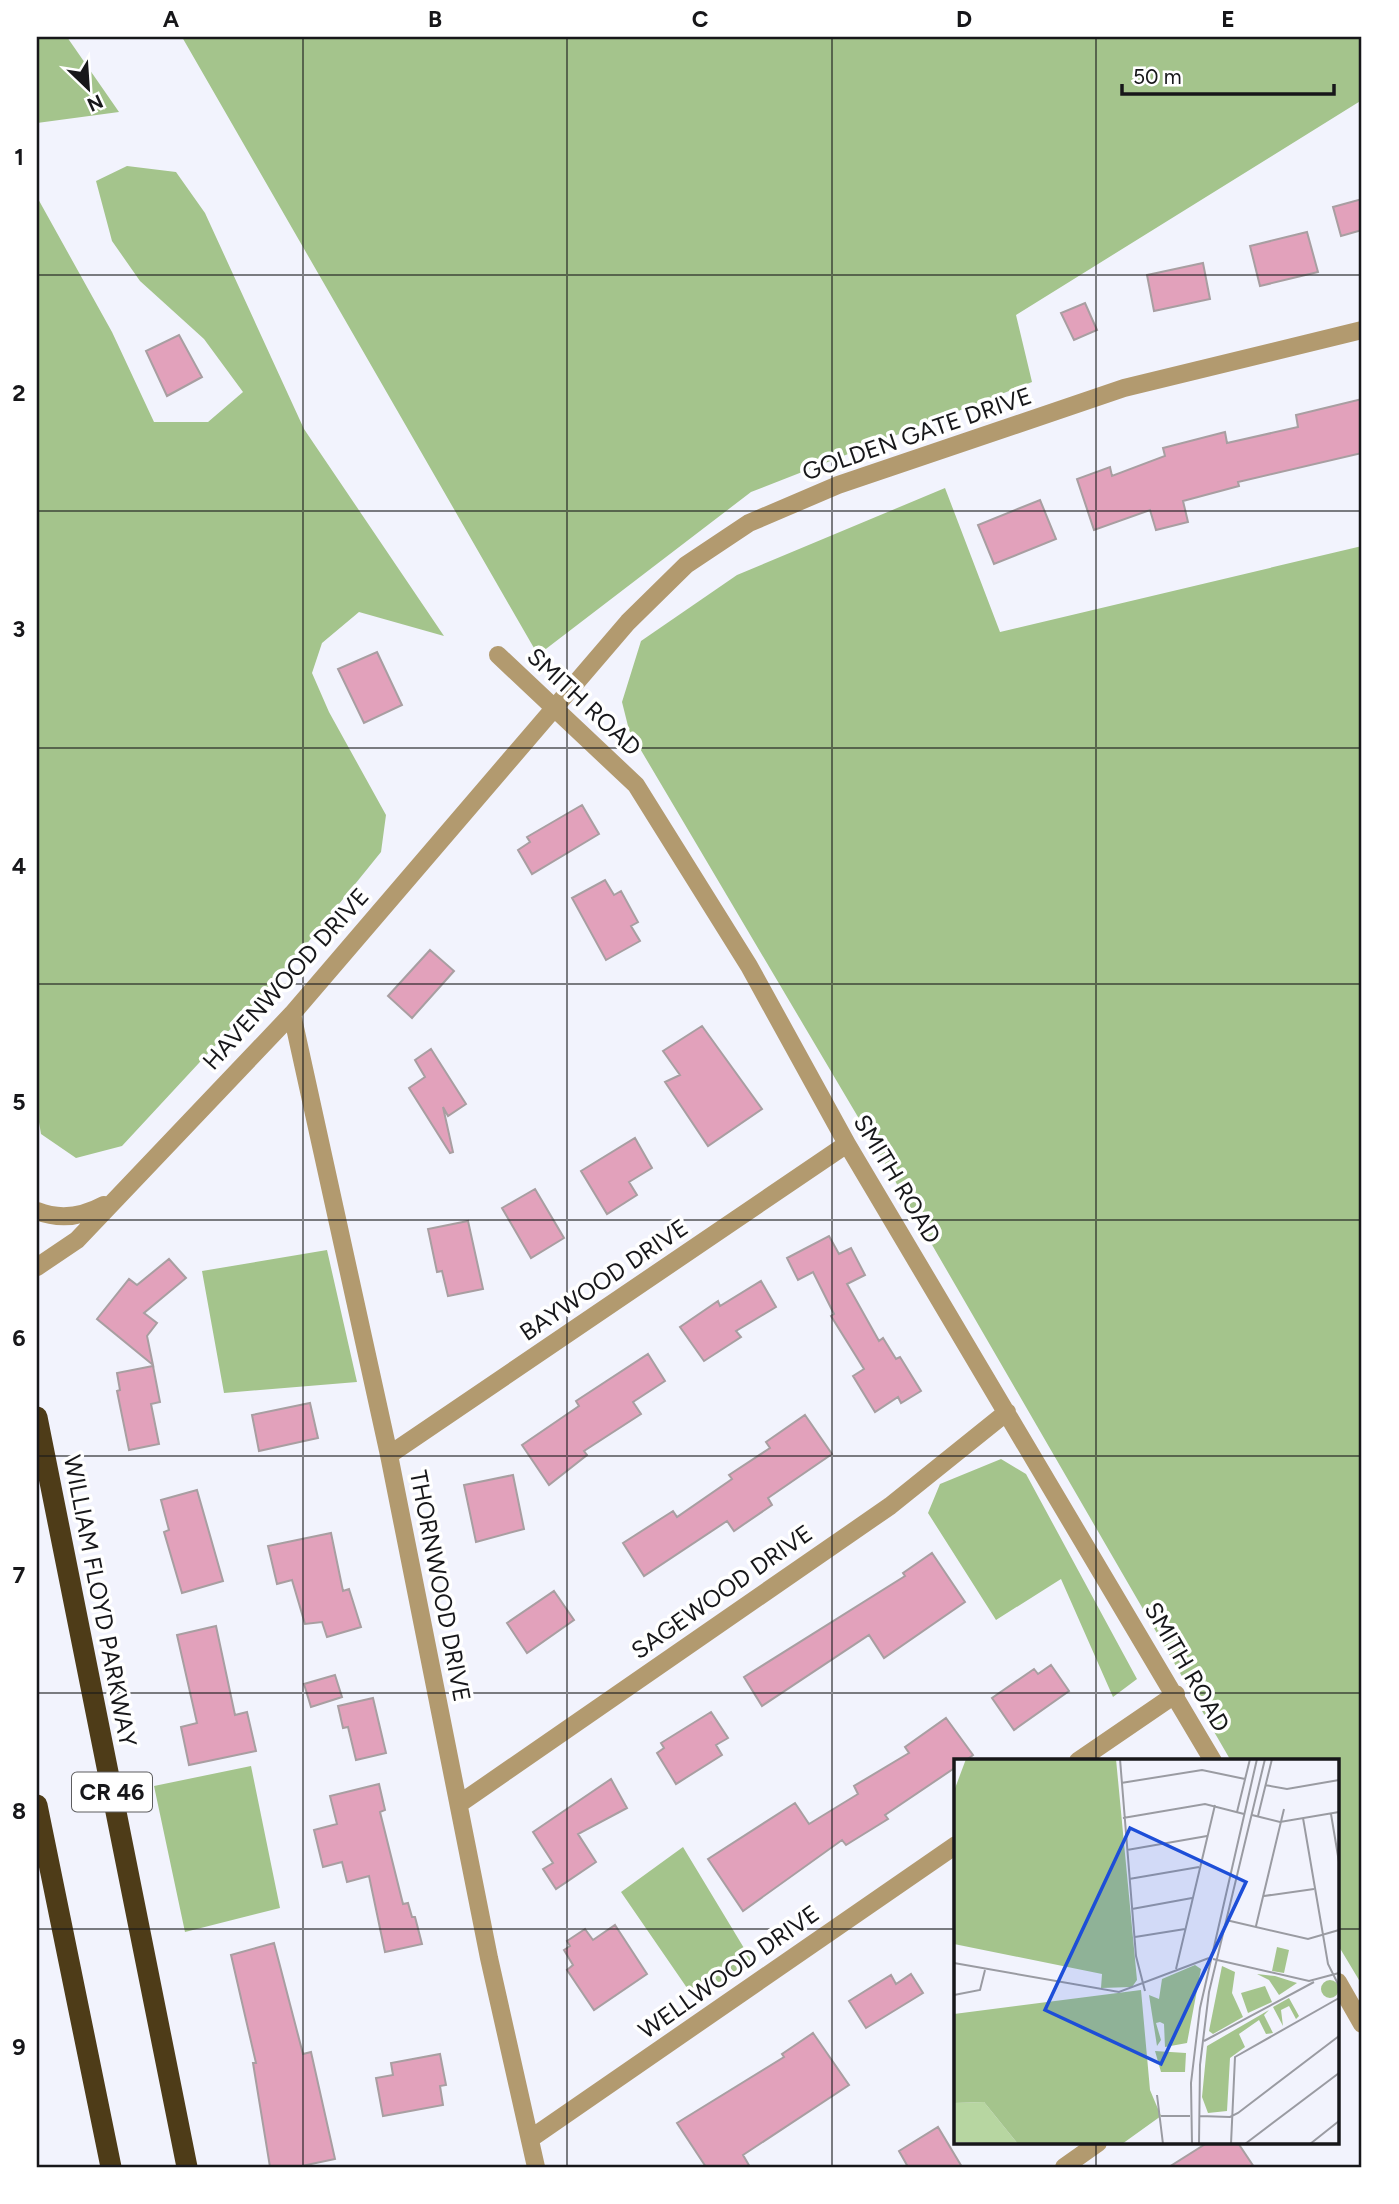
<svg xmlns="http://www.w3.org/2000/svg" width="1399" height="2204" font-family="Figtree,sans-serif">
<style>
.forest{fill:#a4c48c}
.building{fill:#e2a1bb;stroke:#a89ea1;stroke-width:2}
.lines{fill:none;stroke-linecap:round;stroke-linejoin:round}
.minor{stroke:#b29a6f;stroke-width:18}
.highway{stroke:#4e3c18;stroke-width:21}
.grid{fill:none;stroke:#17171a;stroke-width:2;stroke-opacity:0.55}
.labels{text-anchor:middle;stroke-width:7;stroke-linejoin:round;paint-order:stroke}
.shield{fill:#fff;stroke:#5d5d5f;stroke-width:2}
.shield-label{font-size:23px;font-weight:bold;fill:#17171a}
.street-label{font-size:24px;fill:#17171a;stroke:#fff}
.inset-road{fill:none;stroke:#9a9ba2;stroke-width:2}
.view{fill:#1d4ed8;fill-opacity:0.15;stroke:#1d4ed8;stroke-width:3.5}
.inset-edge{fill:none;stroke:#17171a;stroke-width:3.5}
.neatline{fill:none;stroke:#17171a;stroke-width:2.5}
.grid-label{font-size:23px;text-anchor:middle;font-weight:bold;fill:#17171a}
</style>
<rect width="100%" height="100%" fill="#f2f3fd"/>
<!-- forest -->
<path class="forest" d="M 37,37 L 67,37 L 119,112 L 37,123 Z
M 182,37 L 1362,37 L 1362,100 L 1016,315 L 1032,382 L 751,492 L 538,655 Z
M 127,166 L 176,172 L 205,213 L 304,429 L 444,636 L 359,612 L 322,643 L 312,673 L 329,712 L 386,815 L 381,852 L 288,967 L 122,1146 L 76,1158 L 41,1134 L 37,1110 L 37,197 L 112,332 L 154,422 L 208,422 L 243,392 L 204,339 L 140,281 L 112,241 L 96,181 Z
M 945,488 L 1000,632 L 1362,546 L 1362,1985 L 1338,1945 L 1338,1761 L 1231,1761 L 858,1117 L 629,730 L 622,702 L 641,641 L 737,575 Z
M 327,1250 L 357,1382 L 224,1393 L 202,1271 Z
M 1001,1459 L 1026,1474 L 1137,1679 L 1113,1697 L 1061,1579 L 996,1620 L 928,1513 L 940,1484 Z
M 251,1766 L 280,1908 L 185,1932 L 154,1786 Z
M 683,1847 L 753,1963 L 696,2001 L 621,1892 Z"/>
<!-- building -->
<path class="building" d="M 1362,199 L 1362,230 L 1341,236 L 1333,207 Z
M 1307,232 L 1318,272 L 1260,286 L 1250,246 Z
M 1203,263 L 1210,299 L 1154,311 L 1147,275 Z
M 1085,303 L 1097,330 L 1074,340 L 1061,313 Z
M 179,335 L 202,377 L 167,396 L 146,351 Z
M 1362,399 L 1362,453 L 1238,482 L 1239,486 L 1183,501 L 1188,522 L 1156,530 L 1150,510 L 1094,530 L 1077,479 L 1110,467 L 1112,476 L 1165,456 L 1163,448 L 1225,432 L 1227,443 L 1298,427 L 1296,415 Z
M 1040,500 L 1056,539 L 994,564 L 978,525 Z
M 377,652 L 402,705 L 364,723 L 338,669 Z
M 582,805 L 599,834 L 532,874 L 518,850 L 530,842 L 527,837 Z
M 605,880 L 614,895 L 621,891 L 638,922 L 631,926 L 640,941 L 606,960 L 572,898 Z
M 430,950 L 454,971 L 412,1018 L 388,996 Z
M 702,1026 L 762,1109 L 708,1146 L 665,1082 L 680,1075 L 663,1051 Z
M 431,1049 L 466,1104 L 448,1116 L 443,1107 L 453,1152 L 450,1153 L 409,1088 L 425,1077 L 415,1060 Z
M 635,1138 L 652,1168 L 629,1182 L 637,1195 L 607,1214 L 581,1171 Z
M 535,1189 L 564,1238 L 531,1258 L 502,1208 Z
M 468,1221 L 483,1289 L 448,1296 L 442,1271 L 437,1272 L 428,1229 Z
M 829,1236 L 839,1254 L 851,1248 L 865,1275 L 847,1284 L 879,1341 L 883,1338 L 896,1359 L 900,1357 L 921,1391 L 901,1403 L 898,1397 L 875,1412 L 853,1376 L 864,1369 L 831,1316 L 834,1314 L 813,1272 L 798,1280 L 787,1258 Z
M 169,1259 L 186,1278 L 144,1313 L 157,1323 L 147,1336 L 153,1365 L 97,1319 L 129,1279 L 137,1285 Z
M 761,1281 L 776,1307 L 736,1331 L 741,1337 L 704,1361 L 680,1327 L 718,1301 L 720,1306 Z
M 648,1354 L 665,1381 L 633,1402 L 641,1414 L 584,1451 L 587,1455 L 549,1485 L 522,1445 L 579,1406 L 576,1401 Z
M 153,1366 L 160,1402 L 151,1404 L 159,1444 L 129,1450 L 117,1391 L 120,1390 L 117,1373 Z
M 310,1403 L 318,1438 L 259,1451 L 252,1415 Z
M 805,1415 L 832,1454 L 768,1498 L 772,1505 L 734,1531 L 727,1521 L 644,1576 L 623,1543 L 673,1511 L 677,1517 L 732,1479 L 729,1475 L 770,1448 L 766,1442 Z
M 513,1475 L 524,1529 L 476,1542 L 464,1485 Z
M 197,1490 L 223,1581 L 182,1593 L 164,1532 L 169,1530 L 161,1500 Z
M 331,1533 L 343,1591 L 349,1589 L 361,1627 L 327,1637 L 322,1622 L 305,1624 L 292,1580 L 277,1584 L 268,1546 Z
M 932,1553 L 965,1602 L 884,1658 L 869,1635 L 762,1706 L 744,1677 L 905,1576 L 903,1573 Z
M 554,1591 L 574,1620 L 527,1653 L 507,1623 Z
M 216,1626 L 235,1715 L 247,1712 L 256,1751 L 189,1765 L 181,1727 L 197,1723 L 177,1635 Z
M 1051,1665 L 1069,1691 L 1014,1730 L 992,1698 L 1034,1669 L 1038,1674 Z
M 335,1675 L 342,1697 L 311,1707 L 304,1684 Z
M 373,1698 L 386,1753 L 356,1760 L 348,1727 L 343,1728 L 338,1706 Z
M 711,1712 L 728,1738 L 716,1745 L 722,1755 L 676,1784 L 657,1753 L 664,1748 L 661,1743 Z
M 946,1718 L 973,1755 L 965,1761 L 956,1761 L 956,1767 L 885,1815 L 888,1819 L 846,1845 L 842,1840 L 743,1911 L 708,1859 L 795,1803 L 809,1824 L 858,1794 L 854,1786 L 909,1753 L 905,1747 Z
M 611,1779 L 627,1808 L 578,1834 L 596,1862 L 556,1889 L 543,1869 L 553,1863 L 533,1832 Z
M 379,1784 L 385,1810 L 380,1812 L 403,1904 L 408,1903 L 412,1917 L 415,1917 L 422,1944 L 385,1952 L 369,1876 L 347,1882 L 342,1862 L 323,1867 L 314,1830 L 337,1824 L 330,1796 Z
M 615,1925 L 647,1974 L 594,2010 L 567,1970 L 573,1965 L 564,1950 L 570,1946 L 567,1941 L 585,1929 L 593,1940 Z
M 274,1943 L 303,2054 L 311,2052 L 335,2159 L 297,2167 L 270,2167 L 253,2063 L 256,2063 L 231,1955 Z
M 911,1974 L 923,1993 L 866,2028 L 849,2001 L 891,1975 L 896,1984 Z
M 813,2033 L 849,2085 L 743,2155 L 750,2167 L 706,2167 L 677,2123 L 784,2057 L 782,2054 Z
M 440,2054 L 446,2085 L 440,2086 L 443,2105 L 383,2116 L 376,2078 L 393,2075 L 391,2063 Z
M 938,2127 L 962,2167 L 908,2167 L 899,2151 Z
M 1207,2143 L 1238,2143 L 1254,2167 L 1169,2167 Z"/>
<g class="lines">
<!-- minor -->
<path class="minor" d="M 498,655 L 636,785 L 749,966 L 847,1144 L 1213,1761
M 292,1014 L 389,1455 L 489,1958 L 536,2167
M 37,1211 C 60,1220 82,1217 104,1205
M 37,1267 L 77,1240 L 292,1014 L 628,622 L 686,565 L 749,523 L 838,485 L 1124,388 L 1362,330
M 389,1455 L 847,1144
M 1078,1761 L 1176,1694
M 459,1804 L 890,1506 L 1007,1412
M 1338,1982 L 1362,2024
M 530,2139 L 956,1845
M 1064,2167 L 1098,2143"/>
<!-- highway -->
<path class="highway" d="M 37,1417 L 187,2167
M 37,1805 L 111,2167"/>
</g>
<!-- grid -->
<path class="grid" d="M 303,37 L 303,2167M 567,37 L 567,2167M 832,37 L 832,2167M 1096,37 L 1096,1761M 37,275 L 1362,275M 37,511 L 1362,511M 37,748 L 1362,748M 37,984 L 1362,984M 37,1220 L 1362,1220M 37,1456 L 1362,1456M 37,1693 L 1362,1693M 37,1929 L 956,1929M 1338,1929 L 1362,1929M 1096,2143 L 1096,2167"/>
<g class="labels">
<!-- shield labels -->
<rect class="shield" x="72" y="1772.5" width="80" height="39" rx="5"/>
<g class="shield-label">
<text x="112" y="1800">CR 46</text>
</g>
<!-- street labels -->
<g class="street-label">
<text transform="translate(917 434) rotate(-19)" y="8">GOLDEN GATE DRIVE</text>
<text transform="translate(584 702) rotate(43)" y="8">SMITH ROAD</text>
<text transform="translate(286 979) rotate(-48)" y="8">HAVENWOOD DRIVE</text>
<text transform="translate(897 1179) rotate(59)" y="8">SMITH ROAD</text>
<text transform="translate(604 1280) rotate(-34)" y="8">BAYWOOD DRIVE</text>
<text transform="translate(440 1586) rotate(79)" y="8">THORNWOOD DRIVE</text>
<text transform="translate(722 1592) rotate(-35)" y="8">SAGEWOOD DRIVE</text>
<text transform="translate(100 1601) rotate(79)" y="8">WILLIAM FLOYD PARKWAY</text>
<text transform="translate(1187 1667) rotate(60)" y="8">SMITH ROAD</text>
<text transform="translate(729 1972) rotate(-35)" y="8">WELLWOOD DRIVE</text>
</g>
</g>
<!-- overview -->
<g transform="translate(954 1759)">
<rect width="385" height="385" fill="#f2f3fd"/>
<path d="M 30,343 L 64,385 L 0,383 L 0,344 Z" fill="#b7d6a1"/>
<path d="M 12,0 L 162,0 L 183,221 L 178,228 L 147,229 L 148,215 L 0,185 L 0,32 ZM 323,188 L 335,191 L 330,214 L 318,212 ZM 241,206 L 247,210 L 233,284 L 211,288 L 210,265 L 206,263 L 202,264 L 207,281 L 203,287 L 195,236 L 205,240 L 208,220 ZM 268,207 L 281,213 L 278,234 L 289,258 L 259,275 L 255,272 ZM 303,215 L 321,217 L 343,224 L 325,236 L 315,221 ZM367 230a9 9 0 1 1 18 0a9 9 0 1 1-18 0ZM 311,227 L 318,243 L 294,254 L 287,234 ZM 187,231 L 196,331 L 207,357 L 168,385 L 64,385 L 30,343 L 0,344 L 0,255 ZM 335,239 L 345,257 L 342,260 L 335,247 L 327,251 L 329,267 L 319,248 ZM 315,251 L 310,256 L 319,274 L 312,275 L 305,261 L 285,275 L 291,288 L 276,299 L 273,352 L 254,354 L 248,338 L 253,287 ZM 201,292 L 232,294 L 231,313 L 207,313 Z" fill="#a4c48c"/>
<path class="inset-road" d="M 166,0 L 182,197 L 191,232M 167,24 L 248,11 L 291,20M 311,26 L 333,30 L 385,21M 283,53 L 296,0M 377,55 L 385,103M 298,56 L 326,63 L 385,53M 304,57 L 318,0M 169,59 L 251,45 L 290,55M 349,59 L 374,205 L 385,227M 173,91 L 253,77M 175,120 L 245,108M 310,137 L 360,130M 178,150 L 238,139M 272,161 L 354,180 L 385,171M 302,167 L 330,50M 181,178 L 231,170M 259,200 L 355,222 L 385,214M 0,204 L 165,233 L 255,199M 222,210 L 261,46M 0,236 L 26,231 L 31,211M 250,282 L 360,223M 203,336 L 209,385M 207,357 L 236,357M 246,357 L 276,358 L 284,354 L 385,277M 238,385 L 237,324 L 246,249 L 303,0M 245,385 L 246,306 L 255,233 L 311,0M 277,385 L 281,298 L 385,239M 291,385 L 385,314M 356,385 L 385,362"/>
<path class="view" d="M 176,69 L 292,123 L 207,305 L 91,251 Z"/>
<rect width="385" height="385" class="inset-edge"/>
</g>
<!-- border -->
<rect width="1399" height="2204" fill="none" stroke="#ffffff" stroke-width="77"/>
<!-- north arrow -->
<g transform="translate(88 88) rotate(155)" stroke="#ffffff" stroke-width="5" paint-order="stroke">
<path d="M0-5L12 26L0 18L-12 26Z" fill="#17171a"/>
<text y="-10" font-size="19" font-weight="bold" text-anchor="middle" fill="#17171a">N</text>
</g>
<!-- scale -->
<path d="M1122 84v10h212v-10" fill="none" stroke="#17171a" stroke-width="3.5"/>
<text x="1133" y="84" font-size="21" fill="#17171a" stroke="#ffffff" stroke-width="5" paint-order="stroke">50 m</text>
<rect x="38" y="38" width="1322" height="2128" class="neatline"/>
<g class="grid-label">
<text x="171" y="27">A</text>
<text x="435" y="27">B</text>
<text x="700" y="27">C</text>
<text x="964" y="27">D</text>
<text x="1228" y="27">E</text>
<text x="19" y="165">1</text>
<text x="19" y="401">2</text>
<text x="19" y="637">3</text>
<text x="19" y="874">4</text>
<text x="19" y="1110">5</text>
<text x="19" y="1346">6</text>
<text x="19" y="1583">7</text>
<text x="19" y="1819">8</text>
<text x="19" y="2055">9</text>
</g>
</svg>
